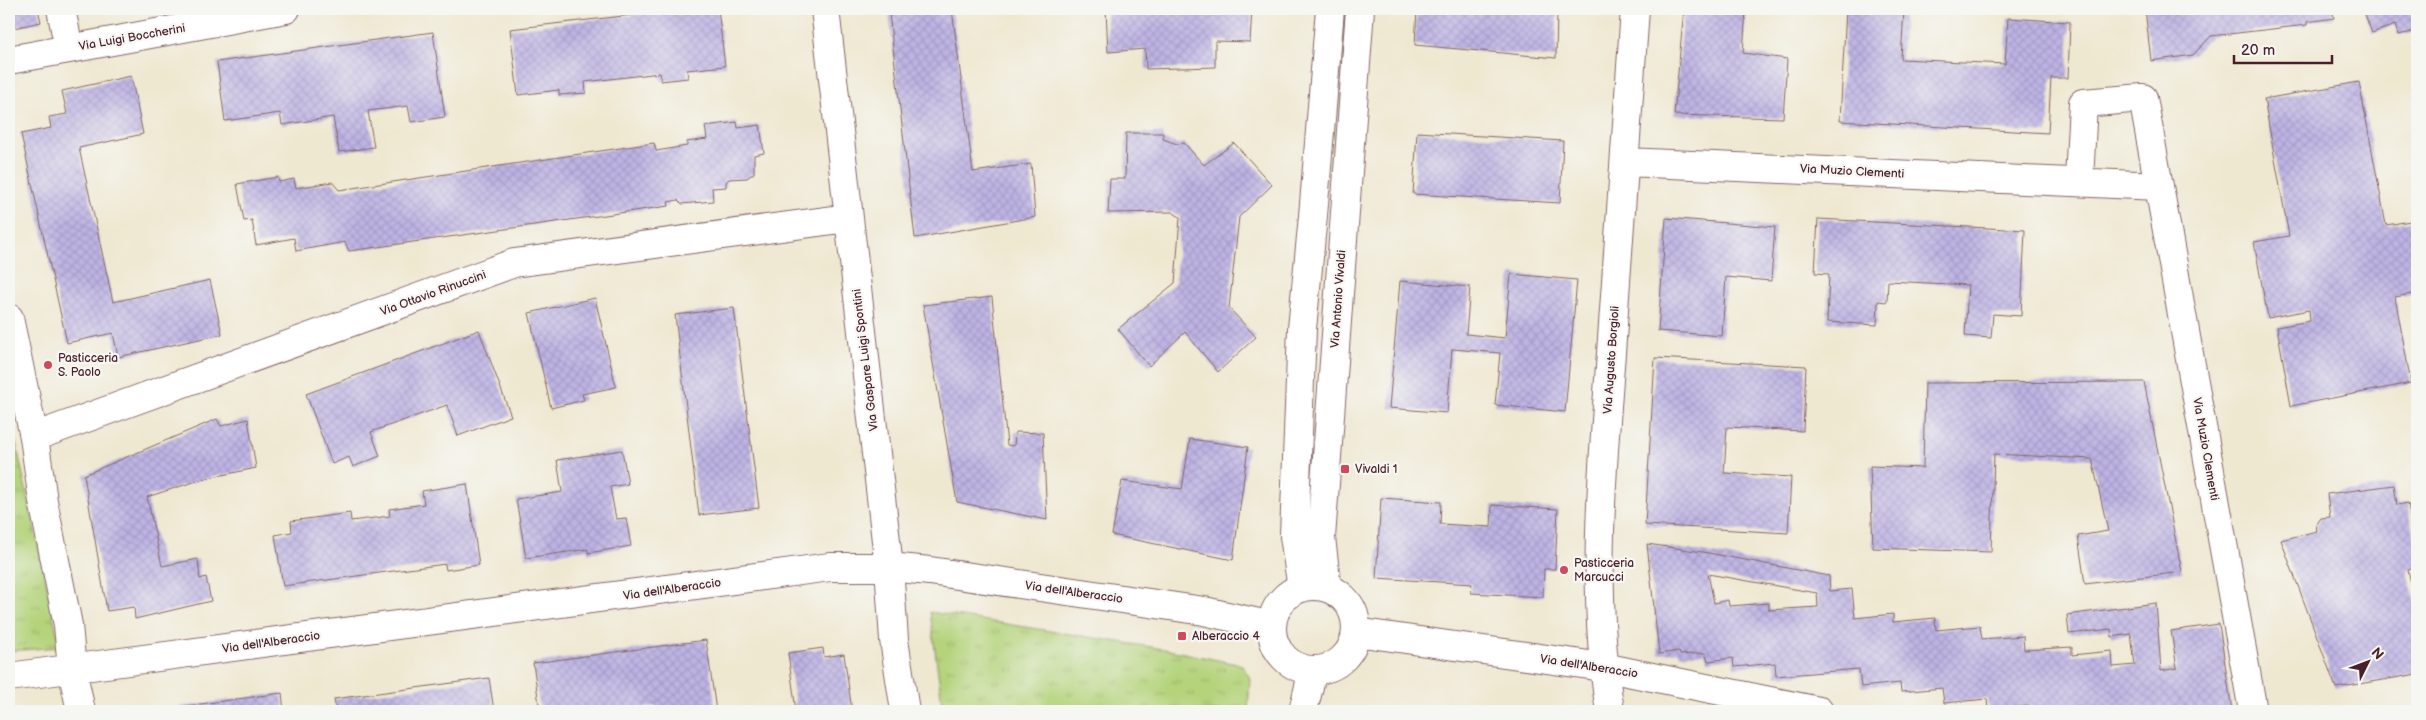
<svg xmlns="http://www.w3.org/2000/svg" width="2426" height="720" font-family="'Balsamiq Sans',sans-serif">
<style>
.grass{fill:url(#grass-tufts);stroke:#7f7952}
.building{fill:url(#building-cross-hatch);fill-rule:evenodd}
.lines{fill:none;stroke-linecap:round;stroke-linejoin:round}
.minor-casing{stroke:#846565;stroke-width:30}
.minor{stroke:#fff;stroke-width:28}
.poi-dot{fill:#d1495b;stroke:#f6f6f2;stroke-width:2}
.labels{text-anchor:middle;stroke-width:4.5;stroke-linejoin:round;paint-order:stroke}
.street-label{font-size:12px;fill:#4a1f2b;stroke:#f6f6f2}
.poi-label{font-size:12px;fill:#4a1f2b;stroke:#f6f6f2;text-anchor:start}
</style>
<defs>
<pattern id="grass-tufts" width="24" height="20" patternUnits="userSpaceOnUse" patternTransform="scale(1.25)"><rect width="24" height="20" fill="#b4d37a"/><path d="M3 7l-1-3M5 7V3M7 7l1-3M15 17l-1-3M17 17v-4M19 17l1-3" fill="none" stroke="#9cb56a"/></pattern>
<pattern id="building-cross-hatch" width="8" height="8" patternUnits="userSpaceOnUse" patternTransform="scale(1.25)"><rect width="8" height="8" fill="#bdb4e4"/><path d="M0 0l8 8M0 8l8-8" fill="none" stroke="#a49ac4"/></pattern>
</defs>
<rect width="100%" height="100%" fill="#f6f6f2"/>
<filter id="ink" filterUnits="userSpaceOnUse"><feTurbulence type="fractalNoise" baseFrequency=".02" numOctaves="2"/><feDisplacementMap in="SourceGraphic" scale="10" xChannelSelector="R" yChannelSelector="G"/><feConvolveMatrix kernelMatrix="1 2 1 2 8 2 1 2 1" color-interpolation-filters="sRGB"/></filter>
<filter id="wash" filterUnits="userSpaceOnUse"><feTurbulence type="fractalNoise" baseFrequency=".0096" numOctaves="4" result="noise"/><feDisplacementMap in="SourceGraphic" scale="20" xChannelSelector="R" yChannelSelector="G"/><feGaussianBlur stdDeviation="1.12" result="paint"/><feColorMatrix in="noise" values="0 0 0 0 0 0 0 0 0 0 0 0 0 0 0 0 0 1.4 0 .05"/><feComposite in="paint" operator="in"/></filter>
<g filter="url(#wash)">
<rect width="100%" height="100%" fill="#efe8d1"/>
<!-- grass -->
<path class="grass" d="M 16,443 L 60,647 L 9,651 L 9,445 Z
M 930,612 L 1164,649 L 1242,665 L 1250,678 L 1248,711 L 943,711 Z"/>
<g id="blocks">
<!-- building -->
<path class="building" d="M 9,9 L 38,9 L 41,22 L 9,29 Z
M 684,9 L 718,9 L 725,66 L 687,70 L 688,78 L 661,81 L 660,73 L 585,82 L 586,93 L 559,95 L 559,90 L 518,95 L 510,29 Z
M 935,9 L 952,9 L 973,172 L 1031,164 L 1035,217 L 915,238 L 889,13 Z
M 1106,9 L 1252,9 L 1250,42 L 1215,41 L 1215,67 L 1146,69 L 1145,49 L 1108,52 Z
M 1417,9 L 1557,9 L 1556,58 L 1415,45 Z
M 1684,9 L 1746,10 L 1743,53 L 1787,59 L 1783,118 L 1674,115 Z
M 1846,9 L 1904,9 L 1901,59 L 2005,64 L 2008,18 L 2070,22 L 2068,78 L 2051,78 L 2048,133 L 1840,121 Z
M 2145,9 L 2332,9 L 2334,18 L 2307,22 L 2307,25 L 2211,36 L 2193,55 L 2151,61 Z
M 2363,9 L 2417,9 L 2417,31 L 2398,35 L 2395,25 L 2372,33 Z
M 433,32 L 445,117 L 411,122 L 408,106 L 368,111 L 374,147 L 339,152 L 333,117 L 282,125 L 280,113 L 225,121 L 217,62 Z
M 131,76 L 143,134 L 79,148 L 113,302 L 210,280 L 222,334 L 118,357 L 113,333 L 67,343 L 21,134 L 51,128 L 49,117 L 67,114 L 62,91 Z
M 2359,82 L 2386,225 L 2417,220 L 2417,293 L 2395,297 L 2411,383 L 2291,406 L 2277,327 L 2310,321 L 2309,310 L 2268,318 L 2254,242 L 2289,236 L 2264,99 Z
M 737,122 L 738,128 L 760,125 L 764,153 L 754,155 L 754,173 L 747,178 L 729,179 L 726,182 L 726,187 L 712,188 L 713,201 L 682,204 L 678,200 L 668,202 L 669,206 L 349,251 L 345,242 L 296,251 L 294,238 L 256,245 L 252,220 L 244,221 L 237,184 L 278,177 L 279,182 L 294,179 L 296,188 L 332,182 L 339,190 L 654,143 L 656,151 L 687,146 L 687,142 L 707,139 L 705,126 Z
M 1417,132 L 1563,141 L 1560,203 L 1413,194 Z
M 1126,133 L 1163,133 L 1163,139 L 1177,144 L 1184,143 L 1204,165 L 1234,143 L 1272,185 L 1239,217 L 1229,308 L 1256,337 L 1218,372 L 1185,332 L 1149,366 L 1118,329 L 1175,283 L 1180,217 L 1172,212 L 1108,213 L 1110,179 L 1125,179 Z
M 1666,218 L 1775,227 L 1771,281 L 1726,277 L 1722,336 L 1658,331 Z
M 1818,219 L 2025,230 L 2021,316 L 1993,314 L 1991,338 L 1965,336 L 1968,285 L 1888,281 L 1887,302 L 1878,301 L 1877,325 L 1827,322 L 1829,274 L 1815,273 Z
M 1511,274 L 1577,280 L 1565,412 L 1495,405 L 1500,353 L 1452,349 L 1447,413 L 1389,408 L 1400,281 L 1470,287 L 1466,334 L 1505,338 Z
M 992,297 L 1007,445 L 1014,446 L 1015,432 L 1043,433 L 1047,520 L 957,502 L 923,305 Z
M 595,298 L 616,387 L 582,394 L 584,400 L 551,408 L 529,313 Z
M 734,308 L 759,508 L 699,515 L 675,315 Z
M 479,330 L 511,416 L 458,436 L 447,405 L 371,432 L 380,456 L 353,467 L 349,457 L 332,464 L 306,394 Z
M 1655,358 L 1806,366 L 1803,431 L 1727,427 L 1724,473 L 1791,477 L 1788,533 L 1645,525 Z
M 2144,382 L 2182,572 L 2085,584 L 2078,536 L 2108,531 L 2092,459 L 1994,454 L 1991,552 L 1873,548 L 1870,466 L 1923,468 L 1925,383 Z
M 217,419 L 221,426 L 248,419 L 256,468 L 203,479 L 147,497 L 162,566 L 198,559 L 200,579 L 206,577 L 211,601 L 135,619 L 134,607 L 107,611 L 84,475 Z
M 1190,439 L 1248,447 L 1233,560 L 1112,535 L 1122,481 L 1182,489 Z
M 622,450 L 628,484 L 610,487 L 616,519 L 626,518 L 631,546 L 588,553 L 588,549 L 526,558 L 516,499 L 562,492 L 557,460 Z
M 467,484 L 479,565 L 446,570 L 445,564 L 283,586 L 275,535 L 292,532 L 291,521 L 350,513 L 351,521 L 390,516 L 389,509 L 424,504 L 422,491 Z
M 2394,485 L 2397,505 L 2408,503 L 2417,558 L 2417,567 L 2408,570 L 2415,605 L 2417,605 L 2417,674 L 2336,688 L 2281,540 L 2317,531 L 2316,525 L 2321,518 L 2330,517 L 2327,494 Z
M 1381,498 L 1441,502 L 1440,524 L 1491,527 L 1492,505 L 1558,509 L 1555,569 L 1544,569 L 1543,597 L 1471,593 L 1472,584 L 1376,578 Z
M 1647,544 L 1703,552 L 1829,576 L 1830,591 L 1852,589 L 1855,618 L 1893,614 L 1893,622 L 1935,618 L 1936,630 L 1980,626 L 1982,639 L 2023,636 L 2024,650 L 2072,647 L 2072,655 L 2112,651 L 2113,667 L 2135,665 L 2131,634 L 2112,637 L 2111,629 L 2069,634 L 2067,615 L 2156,603 L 2161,671 L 2177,668 L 2171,631 L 2219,624 L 2232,711 L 2044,711 L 2029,706 L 1988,710 L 1987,699 L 1944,703 L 1942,688 L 1901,692 L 1900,683 L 1861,687 L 1859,669 L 1776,676 L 1775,663 L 1734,667 L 1733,658 L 1708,661 L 1705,653 L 1680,655 L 1679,651 L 1659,654 ZM 1708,574 L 1817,593 L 1818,607 L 1769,610 L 1769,603 L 1729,606 L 1728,600 L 1714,603 Z
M 706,640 L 716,711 L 657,711 L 656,706 L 615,711 L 540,711 L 533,663 Z
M 823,648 L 824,657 L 844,654 L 852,711 L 796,711 L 788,653 Z
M 489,678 L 494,711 L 336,711 L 334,699 Z
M 282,693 L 284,711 L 156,711 L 156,710 Z"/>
</g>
</g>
<g filter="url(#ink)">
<use href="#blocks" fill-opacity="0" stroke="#846565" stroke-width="1"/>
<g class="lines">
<defs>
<path id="minor" d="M 61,9 L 69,49
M 825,9 L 889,567 L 894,640 L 905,711
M 9,60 L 286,9
M 1626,162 L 2159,186 L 2253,711
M 2079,181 L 2083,103 L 2143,98 L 2159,186
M 9,318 L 34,437 L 43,501 L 68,625 L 72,669 L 81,711
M 34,437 L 514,263 L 848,218
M1272 628a42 42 0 1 1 84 0a42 42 0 1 1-84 0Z
M 1302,588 L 1294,536 L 1302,329 L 1313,216 L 1330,9
M 1327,588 L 1321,538 L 1360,9
M 1356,632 L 1603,667 L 1819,711
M 9,677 L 830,567 L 889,567 L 930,571 L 1204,611 L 1272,626
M 1303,711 L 1313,670
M 1610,711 C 1591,592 1602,472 1611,353 C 1620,238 1628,123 1635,9"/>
</defs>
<!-- minor casing -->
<use href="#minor" class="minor-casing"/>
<!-- minor -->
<use href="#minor" class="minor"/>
</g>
</g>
<!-- markers -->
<g class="poi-dot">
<circle cx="48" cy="365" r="5"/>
<rect x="1340" y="464" width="10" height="10" rx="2.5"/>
<circle cx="1564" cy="570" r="5"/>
<rect x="1177" y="631" width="10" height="10" rx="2.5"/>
</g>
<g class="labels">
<!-- street labels -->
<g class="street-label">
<text transform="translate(132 37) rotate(-10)" y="4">Via Luigi Boccherini</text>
<text transform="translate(1852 171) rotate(3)" y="4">Via Muzio Clementi</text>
<text transform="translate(433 293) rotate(-20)" y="4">Via Ottavio Rinuccini</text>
<text transform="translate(1338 299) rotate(-86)" y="4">Via Antonio Vivaldi</text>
<text transform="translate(865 360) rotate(-97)" y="4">Via Gaspare Luigi Spontini</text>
<text transform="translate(1611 360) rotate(-86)" y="4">Via Augusto Borgioli</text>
<text transform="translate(2206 449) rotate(80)" y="4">Via Muzio Clementi</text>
<text transform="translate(672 589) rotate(-8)" y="4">Via dell'Alberaccio</text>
<text transform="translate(1074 592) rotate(8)" y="4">Via dell'Alberaccio</text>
<text transform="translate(271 642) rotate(-8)" y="4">Via dell'Alberaccio</text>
<text transform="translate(1589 666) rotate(9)" y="4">Via dell'Alberaccio</text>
</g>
<!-- poi labels -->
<g class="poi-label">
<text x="58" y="362">Pasticceria<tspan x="58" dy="14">S. Paolo</tspan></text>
<text x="1355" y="473">Vivaldi 1</text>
<text x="1574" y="567">Pasticceria<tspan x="1574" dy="14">Marcucci</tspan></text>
<text x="1192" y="640">Alberaccio 4</text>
</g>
</g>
<!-- margin -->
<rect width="2426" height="720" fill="none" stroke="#f6f6f2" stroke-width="30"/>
<!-- north arrow -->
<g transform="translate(2368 662) rotate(48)" stroke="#f6f6f2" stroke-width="4" paint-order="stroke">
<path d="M0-4L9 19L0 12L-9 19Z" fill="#4a1f2b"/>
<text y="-8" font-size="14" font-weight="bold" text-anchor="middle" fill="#4a1f2b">N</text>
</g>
<!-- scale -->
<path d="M2234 55v8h98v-8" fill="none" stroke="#4a1f2b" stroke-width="2.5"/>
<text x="2241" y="55" font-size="15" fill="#4a1f2b" stroke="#f6f6f2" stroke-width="4" paint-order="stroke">20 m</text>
</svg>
